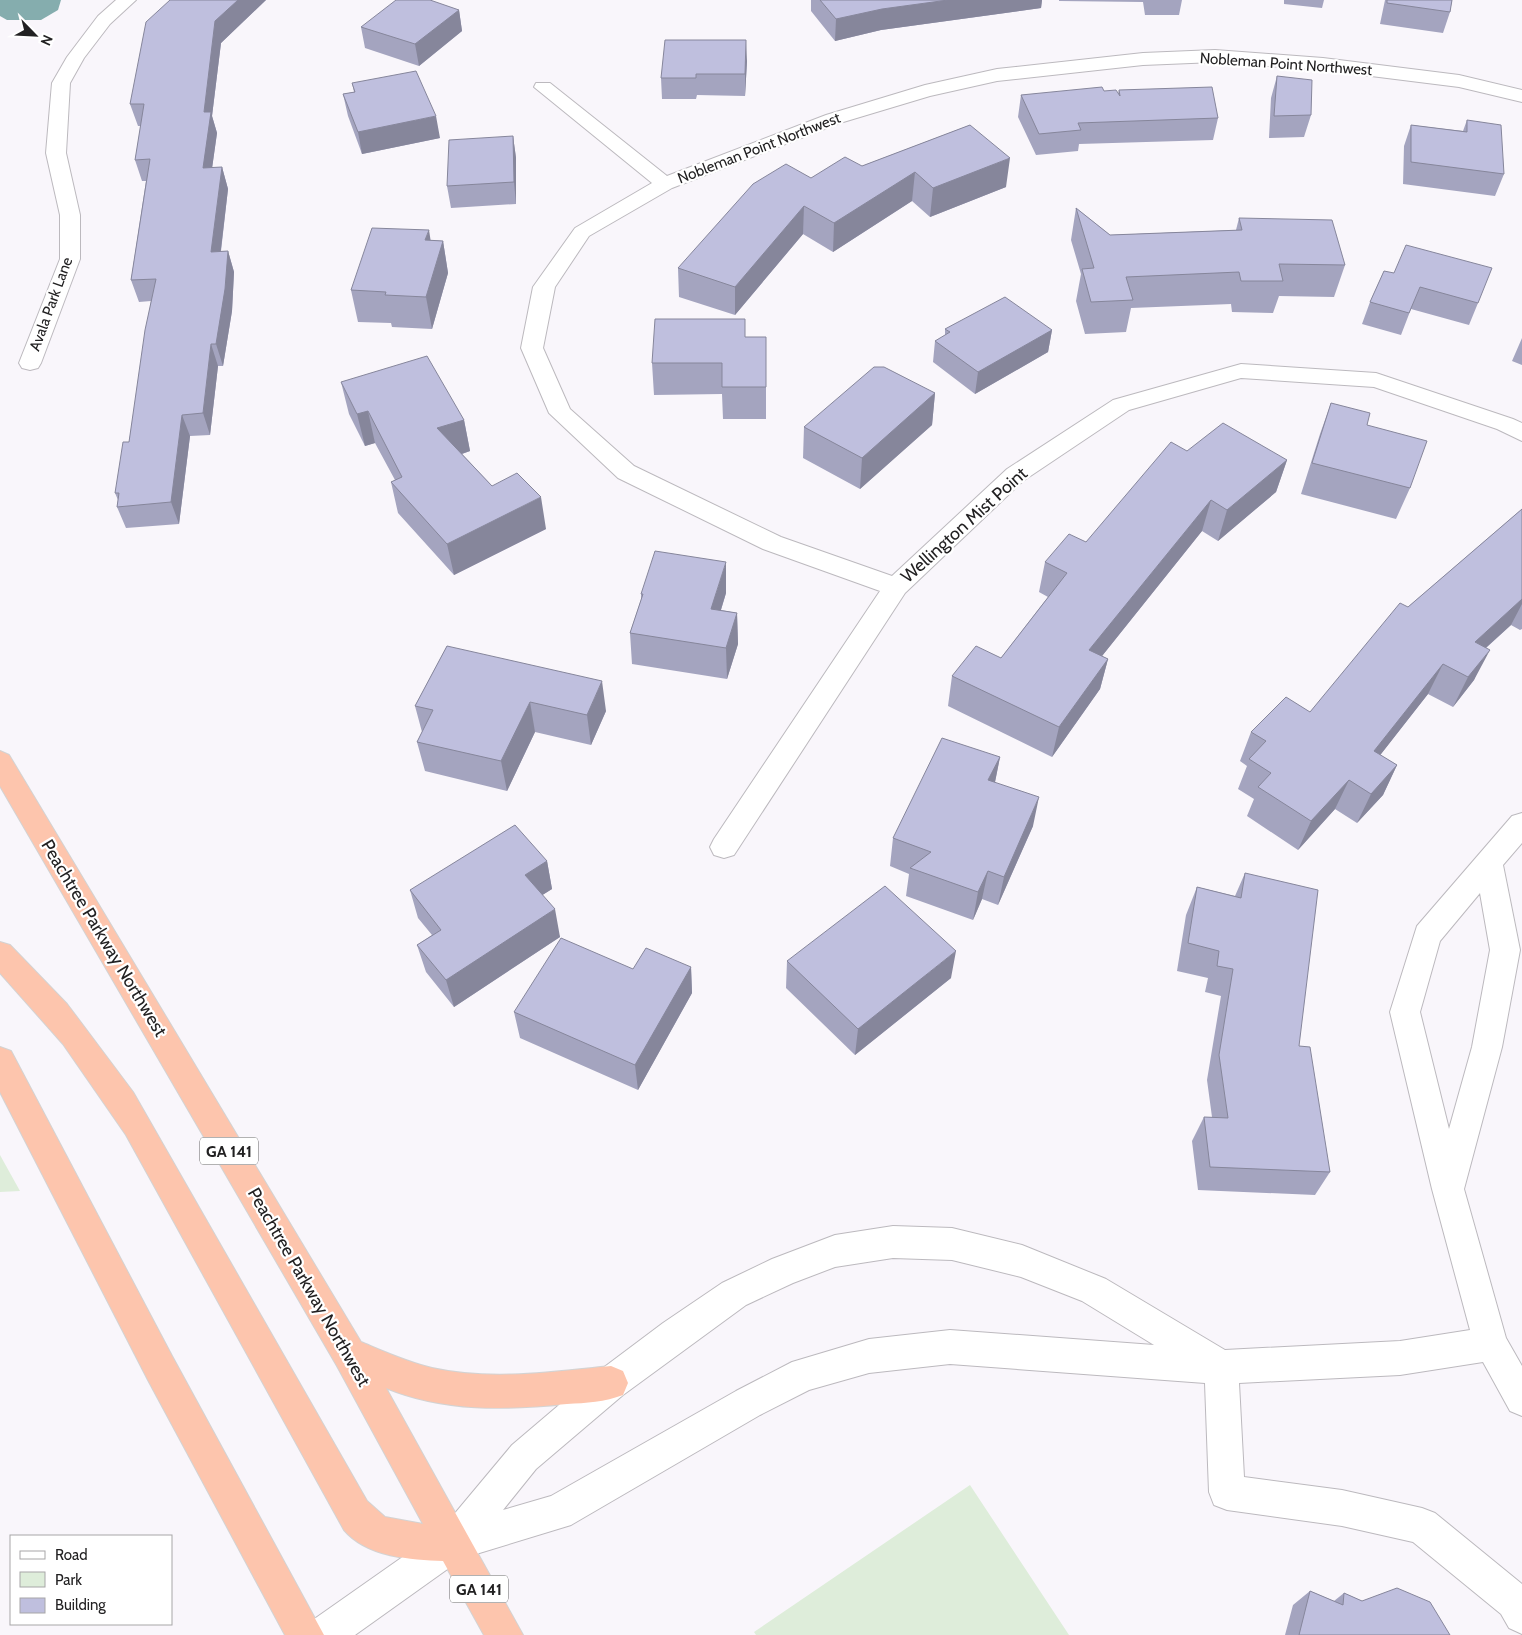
<svg xmlns="http://www.w3.org/2000/svg" width="1522" height="1635" font-family="Cabin,sans-serif">
<style>
.green{fill:#deedda}
.water{fill:#85adae}
.lines{fill:none;stroke-linecap:round;stroke-linejoin:round}
.minor-casing{stroke:#bcb9be;stroke-width:2}
.highway-casing{stroke:#d3d3d3;stroke-width:2}
.minor{fill:#fff;fill-rule:evenodd}
.highway{fill:#fdc5ad;fill-rule:evenodd}
.wall{fill:#a4a4bf}
.shaded-wall{fill:#86869b}
.building{fill:#bfbfde;stroke:#86869b}
.labels{text-anchor:middle;stroke-width:4.5;stroke-linejoin:round;paint-order:stroke}
.far-street-label{font-size:15px;fill:#222122;stroke:#fff}
.shield{fill:#fff;stroke:#646464;stroke-width:1}
.shield-label{font-size:16px;font-weight:bold;fill:#222122}
.street-label{font-size:18px;fill:#222122;stroke:#fff}
</style>
<rect width="100%" height="100%" fill="#f9f6fb"/>
<!-- green -->
<path class="green" d="M 0,1155 L 20,1191 L 0,1192 Z
M 970,1485 L 1069,1635 L 756,1635 L 754,1632 Z"/>
<!-- water -->
<path class="water" d="M 0,0 L 61,0 L 58,10 L 41,20 L 7,20 L 0,16 Z"/>
<g class="lines">
<defs>
<path id="minor" d="M 116,0 L 136,0 L 110,24 L 84,58 L 70,83 L 66,153 L 80,215 L 80,259 L 41,363 L 38,368 L 30,370 L 22,368 L 19,363 L 60,259 L 60,215 L 46,153 L 52,83 L 67,57 L 98,16 Z
M 1215,50 L 1323,58 L 1459,75 L 1522,90 L 1522,102 L 1459,87 L 1323,70 L 1215,62 L 1143,65 L 997,81 L 930,96 L 840,123 L 672,188 L 589,236 L 555,287 L 543,348 L 570,409 L 634,466 L 781,537 L 892,576 L 1007,469 L 1113,400 L 1241,364 L 1376,373 L 1513,419 L 1522,423 L 1522,441 L 1497,429 L 1374,387 L 1241,378 L 1129,410 L 1023,481 L 905,593 L 734,855 L 724,858 L 714,855 L 710,847 L 714,839 L 880,591 L 763,549 L 618,478 L 549,413 L 521,348 L 533,287 L 575,228 L 652,183 L 534,87 L 536,83 L 550,83 L 667,176 L 826,115 L 925,85 L 997,69 L 1143,53 Z
M 1522,813 L 1522,843 L 1503,865 L 1520,950 L 1502,1047 L 1464,1189 L 1506,1338 L 1522,1366 L 1522,1416 L 1510,1411 L 1483,1362 L 1400,1375 L 1239,1383 L 1244,1477 L 1342,1490 L 1422,1508 L 1435,1513 L 1522,1584 L 1522,1634 L 1509,1628 L 1501,1614 L 1413,1542 L 1342,1526 L 1227,1510 L 1214,1505 L 1209,1492 L 1205,1383 L 950,1364 L 869,1373 L 809,1390 L 760,1415 L 571,1525 L 463,1558 L 355,1635 L 304,1635 L 310,1622 L 441,1530 L 512,1445 L 599,1371 L 663,1323 L 722,1283 L 772,1259 L 835,1235 L 893,1226 L 952,1228 L 1022,1245 L 1106,1279 L 1225,1350 L 1400,1341 L 1470,1330 L 1432,1189 L 1390,1012 L 1417,926 L 1512,816 ZM 1480,893 L 1490,950 L 1472,1047 L 1449,1129 L 1420,1012 L 1440,941 ZM 893,1258 L 952,1260 L 1021,1277 L 1082,1301 L 1154,1345 L 950,1330 L 869,1339 L 792,1362 L 736,1391 L 551,1496 L 503,1510 L 536,1469 L 623,1395 L 746,1305 L 793,1283 L 835,1267 Z"/>
<path id="highway" d="M 0,751 L 9,755 L 361,1342 C 385,1352 407,1362 432,1368 C 491,1381 553,1372 611,1366 L 623,1371 L 628,1383 L 623,1395 C 605,1402 586,1403 567,1404 C 506,1410 444,1412 386,1388 L 523,1635 L 484,1635 L 443,1561 C 411,1560 367,1557 344,1530 L 126,1135 L 63,1044 L 0,973 L 0,942 L 10,945 L 67,1004 L 133,1092 L 367,1501 L 385,1517 L 423,1524 L 337,1366 L 0,786 Z
M 0,1047 L 11,1051 L 172,1356 L 324,1635 L 285,1635 L 148,1380 L 0,1092 Z"/>
</defs>
<!-- minor casing -->
<use href="#minor" class="minor-casing"/>
<!-- highway casing -->
<use href="#highway" class="highway-casing"/>
<!-- minor -->
<use href="#minor" class="minor"/>
<!-- highway -->
<use href="#highway" class="highway"/>
</g>
<!-- wall -->
<path class="wall" d="M 170,0 L 266,0 L 221,43 L 212,116 L 217,133 L 212,168 L 222,167 L 228,189 L 221,251 L 228,251 L 234,272 L 232,311 L 223,366 L 218,366 L 210,435 L 190,436 L 179,524 L 126,528 L 117,507 L 118,500 L 115,493 L 129,442 L 151,301 L 139,302 L 131,280 L 146,181 L 142,181 L 135,160 L 141,126 L 138,126 L 130,104 Z
M 811,0 L 1042,0 L 1041,8 L 881,30 L 835,41 L 811,11 Z
M 1059,0 L 1182,0 L 1179,15 L 1145,15 L 1143,2 L 1059,1 Z
M 1284,0 L 1324,0 L 1322,8 L 1284,4 Z
M 1385,0 L 1452,0 L 1450,12 L 1443,33 L 1380,24 Z
M 459,10 L 462,31 L 419,66 L 365,48 L 361,27 Z
M 747,61 L 745,96 L 697,95 L 696,99 L 662,99 L 661,78 Z
M 1277,76 L 1311,115 L 1304,137 L 1269,138 L 1271,98 Z
M 352,83 L 440,138 L 362,154 L 348,116 L 343,94 L 354,92 Z
M 1119,90 L 1218,118 L 1213,140 L 1079,144 L 1078,151 L 1036,155 L 1018,117 L 1021,95 L 1104,91 L 1118,94 Z
M 1467,120 L 1504,174 L 1495,196 L 1403,184 L 1404,146 L 1411,125 L 1463,131 Z
M 970,125 L 1006,187 L 930,217 L 912,201 L 833,252 L 803,234 L 735,315 L 679,297 L 678,268 L 811,178 L 862,166 Z
M 513,136 L 516,158 L 516,204 L 451,208 L 447,186 Z
M 1076,208 L 1110,235 L 1236,230 L 1239,218 L 1345,265 L 1334,297 L 1279,296 L 1273,313 L 1232,312 L 1231,304 L 1131,308 L 1126,332 L 1085,334 L 1076,301 L 1081,274 L 1071,240 Z
M 430,240 L 443,241 L 448,273 L 432,329 L 392,327 L 391,323 L 358,322 L 351,290 Z
M 1384,271 L 1478,303 L 1469,325 L 1411,309 L 1401,335 L 1362,324 L 1370,302 Z
M 945,329 L 1052,330 L 1048,352 L 975,394 L 933,362 L 935,341 L 945,336 Z
M 746,337 L 766,337 L 766,419 L 723,419 L 722,394 L 654,395 L 652,363 Z
M 1522,338 L 1522,365 L 1512,361 Z
M 341,382 L 464,420 L 470,451 L 462,454 L 492,486 L 546,529 L 454,575 L 398,513 L 391,482 L 395,480 L 375,443 L 365,446 L 349,414 Z
M 935,393 L 932,425 L 860,489 L 803,458 L 804,427 Z
M 1331,403 L 1410,488 L 1396,519 L 1301,494 L 1320,434 Z
M 1187,451 L 1287,460 L 1276,492 L 1218,541 L 1202,531 L 1102,656 L 1108,659 L 1100,689 L 1052,757 L 948,706 L 952,676 L 1001,658 L 1048,597 L 1039,592 L 1045,562 L 1086,542 Z
M 1522,509 L 1522,629 L 1520,630 L 1511,625 L 1486,648 L 1474,680 L 1453,707 L 1428,694 L 1380,755 L 1397,765 L 1383,795 L 1357,823 L 1335,809 L 1298,850 L 1247,816 L 1254,799 L 1238,789 L 1247,766 L 1240,761 L 1251,732 L 1310,712 L 1408,607 Z
M 726,593 L 721,610 L 737,613 L 738,644 L 727,679 L 632,664 L 630,633 L 641,600 L 641,594 Z
M 447,646 L 606,711 L 591,745 L 535,732 L 507,791 L 425,771 L 417,742 L 422,732 L 415,706 Z
M 1000,757 L 995,782 L 1033,826 L 998,905 L 982,899 L 973,920 L 906,896 L 909,874 L 890,866 L 893,838 Z
M 547,861 L 552,889 L 542,895 L 560,937 L 454,1007 L 426,972 L 417,945 L 432,935 L 418,918 L 410,890 Z
M 1245,873 L 1299,1046 L 1330,1172 L 1315,1195 L 1198,1190 L 1192,1141 L 1204,1117 L 1212,1117 L 1207,1080 L 1221,996 L 1205,992 L 1208,978 L 1177,971 L 1186,915 L 1197,887 L 1235,896 Z
M 787,961 L 951,978 L 855,1055 L 786,988 Z
M 691,967 L 692,993 L 638,1090 L 520,1038 L 514,1012 L 633,969 Z
M 1310,1591 L 1334,1601 L 1344,1593 L 1362,1601 L 1450,1635 L 1285,1635 L 1293,1605 Z"/>
<!-- shaded-wall -->
<path class="shaded-wall" d="M 238,0 L 266,0 L 221,43 L 212,116 L 217,133 L 209,190 L 203,168 L 204,112 L 215,21 Z
M 948,0 L 1042,0 L 1041,8 L 881,30 L 835,41 L 836,19 L 882,9 Z
M 459,10 L 462,31 L 419,66 L 415,44 Z
M 746,40 L 747,61 L 745,96 L 745,74 Z
M 436,116 L 440,138 L 362,154 L 358,132 Z
M 513,136 L 516,158 L 516,204 L 514,182 Z
M 1010,158 L 1006,187 L 930,217 L 933,188 Z
M 222,167 L 228,189 L 218,274 L 211,252 Z
M 915,172 L 912,201 L 833,252 L 834,223 Z
M 804,206 L 803,234 L 735,315 L 735,287 Z
M 429,230 L 434,262 L 425,240 Z
M 443,241 L 448,273 L 432,329 L 426,297 Z
M 228,251 L 234,272 L 232,311 L 223,366 L 216,344 Z
M 1052,330 L 1048,352 L 975,394 L 978,372 Z
M 211,344 L 218,366 L 210,435 L 203,413 Z
M 935,393 L 932,425 L 860,489 L 862,458 Z
M 368,411 L 375,443 L 365,446 L 357,414 Z
M 182,415 L 190,436 L 179,524 L 171,502 Z
M 464,420 L 470,451 L 444,460 L 437,428 Z
M 1287,460 L 1276,492 L 1218,541 L 1227,510 Z
M 541,497 L 546,529 L 454,575 L 447,544 Z
M 1211,500 L 1202,531 L 1082,681 L 1089,650 Z
M 726,562 L 726,593 L 712,639 L 711,609 Z
M 1522,599 L 1522,604 L 1511,625 L 1459,672 L 1475,642 Z
M 737,613 L 738,644 L 727,679 L 726,648 Z
M 1490,650 L 1474,680 L 1453,707 L 1468,677 Z
M 1108,659 L 1100,689 L 1052,757 L 1059,727 Z
M 1443,664 L 1428,694 L 1360,781 L 1374,751 Z
M 602,681 L 606,711 L 591,745 L 587,715 Z
M 530,702 L 535,732 L 507,791 L 501,761 Z
M 1000,757 L 994,787 L 988,780 Z
M 1397,765 L 1383,795 L 1357,823 L 1371,794 Z
M 1349,780 L 1335,809 L 1298,850 L 1311,821 Z
M 1039,797 L 1033,826 L 998,905 L 1004,877 Z
M 547,861 L 552,889 L 530,903 L 525,875 Z
M 988,871 L 982,899 L 973,920 L 978,892 Z
M 555,909 L 560,937 L 454,1007 L 446,980 Z
M 956,951 L 951,978 L 855,1055 L 858,1029 Z
M 691,967 L 692,993 L 638,1090 L 635,1065 Z"/>
<!-- building -->
<path class="building" d="M 170,0 L 238,0 L 215,21 L 204,112 L 211,112 L 203,168 L 222,167 L 211,252 L 228,251 L 225,289 L 216,344 L 211,344 L 203,413 L 182,415 L 171,502 L 117,507 L 119,493 L 115,493 L 123,442 L 129,442 L 145,330 L 156,279 L 131,280 L 150,159 L 135,160 L 144,104 L 130,104 L 146,22 Z
M 396,0 L 430,0 L 459,10 L 415,44 L 361,27 Z
M 820,0 L 948,0 L 882,9 L 836,19 Z
M 1387,0 L 1452,0 L 1450,12 L 1387,3 Z
M 665,40 L 746,40 L 745,74 L 696,74 L 696,78 L 661,78 Z
M 416,71 L 436,116 L 358,132 L 343,94 L 355,92 L 352,83 Z
M 1277,76 L 1312,80 L 1311,115 L 1274,116 Z
M 1102,87 L 1104,91 L 1116,90 L 1120,96 L 1119,90 L 1212,87 L 1218,118 L 1078,123 L 1081,130 L 1039,134 L 1021,95 Z
M 1467,120 L 1501,125 L 1504,174 L 1411,162 L 1411,125 L 1467,132 Z
M 970,125 L 1010,158 L 933,188 L 915,172 L 834,223 L 804,206 L 735,287 L 678,268 L 753,184 L 786,164 L 811,178 L 845,157 L 862,166 Z
M 513,136 L 514,182 L 447,186 L 449,140 Z
M 1076,208 L 1110,235 L 1242,230 L 1239,218 L 1332,220 L 1345,265 L 1279,264 L 1283,281 L 1241,281 L 1239,272 L 1126,277 L 1133,300 L 1091,302 L 1082,269 L 1094,268 Z
M 372,228 L 429,230 L 425,240 L 443,241 L 426,297 L 385,295 L 386,292 L 351,290 Z
M 1406,245 L 1492,268 L 1478,303 L 1420,287 L 1409,313 L 1370,302 L 1384,271 L 1394,273 Z
M 1005,297 L 1052,330 L 978,372 L 935,341 L 950,332 L 945,329 Z
M 655,319 L 745,319 L 745,337 L 766,337 L 766,387 L 722,387 L 722,363 L 652,363 Z
M 427,356 L 464,420 L 437,428 L 492,486 L 517,473 L 541,497 L 447,544 L 391,482 L 402,477 L 368,411 L 357,414 L 341,382 Z
M 874,367 L 884,367 L 935,393 L 862,458 L 804,427 Z
M 1331,403 L 1370,413 L 1367,425 L 1427,441 L 1410,488 L 1312,463 Z
M 1223,423 L 1287,460 L 1227,510 L 1211,500 L 1089,650 L 1108,659 L 1059,727 L 952,676 L 976,646 L 1001,658 L 1067,573 L 1045,562 L 1069,534 L 1086,542 L 1171,442 L 1187,451 Z
M 1522,509 L 1522,599 L 1475,642 L 1490,650 L 1468,677 L 1443,664 L 1374,751 L 1397,765 L 1371,794 L 1349,780 L 1311,821 L 1258,787 L 1271,773 L 1249,759 L 1266,741 L 1251,732 L 1286,697 L 1310,712 L 1400,603 L 1408,607 Z
M 655,551 L 726,562 L 711,609 L 737,613 L 726,648 L 630,633 L 643,594 L 641,594 Z
M 447,646 L 602,681 L 587,715 L 530,702 L 501,761 L 417,742 L 433,710 L 415,706 Z
M 942,738 L 1000,757 L 988,780 L 1039,797 L 1004,877 L 988,871 L 978,892 L 910,868 L 931,852 L 893,838 Z
M 515,825 L 547,861 L 525,875 L 555,909 L 446,980 L 417,945 L 441,930 L 410,890 Z
M 1245,873 L 1318,890 L 1299,1046 L 1310,1047 L 1330,1172 L 1210,1167 L 1204,1117 L 1228,1118 L 1219,1055 L 1233,969 L 1217,966 L 1219,951 L 1188,943 L 1197,887 L 1241,898 Z
M 885,886 L 956,951 L 858,1029 L 787,961 Z
M 561,938 L 633,969 L 646,948 L 691,967 L 635,1065 L 514,1012 Z
M 1397,1588 L 1430,1602 L 1450,1635 L 1299,1635 L 1310,1591 L 1343,1605 L 1344,1593 L 1362,1601 Z"/>
<g class="labels">
<!-- far-street labels -->
<g class="far-street-label">
<text transform="translate(1286 64) rotate(4)" y="5">Nobleman Point Northwest</text>
<text transform="translate(759 148) rotate(-21)" y="5">Nobleman Point Northwest</text>
<text transform="translate(51 304) rotate(-70)" y="5">Avala Park Lane</text>
</g>
<!-- shield labels -->
<g class="shield">
<rect x="200" y="1137.5" width="58" height="27" rx="4"/>
<rect x="450" y="1575.5" width="58" height="27" rx="4"/>
</g>
<g class="shield-label">
<text x="229" y="1157">GA 141</text>
<text x="479" y="1595">GA 141</text>
</g>
<!-- street labels -->
<g class="street-label">
<text transform="translate(964 525) rotate(-42)" y="6">Wellington Mist Point</text>
<text transform="translate(104 938) rotate(59)" y="6">Peachtree Parkway Northwest</text>
<text transform="translate(309 1287) rotate(60)" y="6">Peachtree Parkway Northwest</text>
</g>
</g>
<!-- legend -->
<rect x="10" y="1535" width="162" height="90" fill="#ffffff" stroke="#a7a6a7"/>
<rect x="20" y="1551" width="25" height="8" fill="#ffffff" stroke="#a7a6a7"/>
<text x="55" y="1560" font-size="15" fill="#222122">Road</text>
<rect x="20" y="1572" width="25" height="15" fill="#deedda" stroke="#a7a6a7"/>
<text x="55" y="1585" font-size="15" fill="#222122">Park</text>
<rect x="20" y="1598" width="25" height="15" fill="#bfbfde" stroke="#a7a6a7"/>
<text x="55" y="1610" font-size="15" fill="#222122">Building</text>
<!-- north arrow -->
<g transform="translate(35 35) rotate(114)" stroke="#ffffff" stroke-width="4" paint-order="stroke">
<path d="M0-4L9 19L0 12L-9 19Z" fill="#222122"/>
<text y="-8" font-size="14" font-weight="bold" text-anchor="middle" fill="#222122">N</text>
</g>
</svg>
